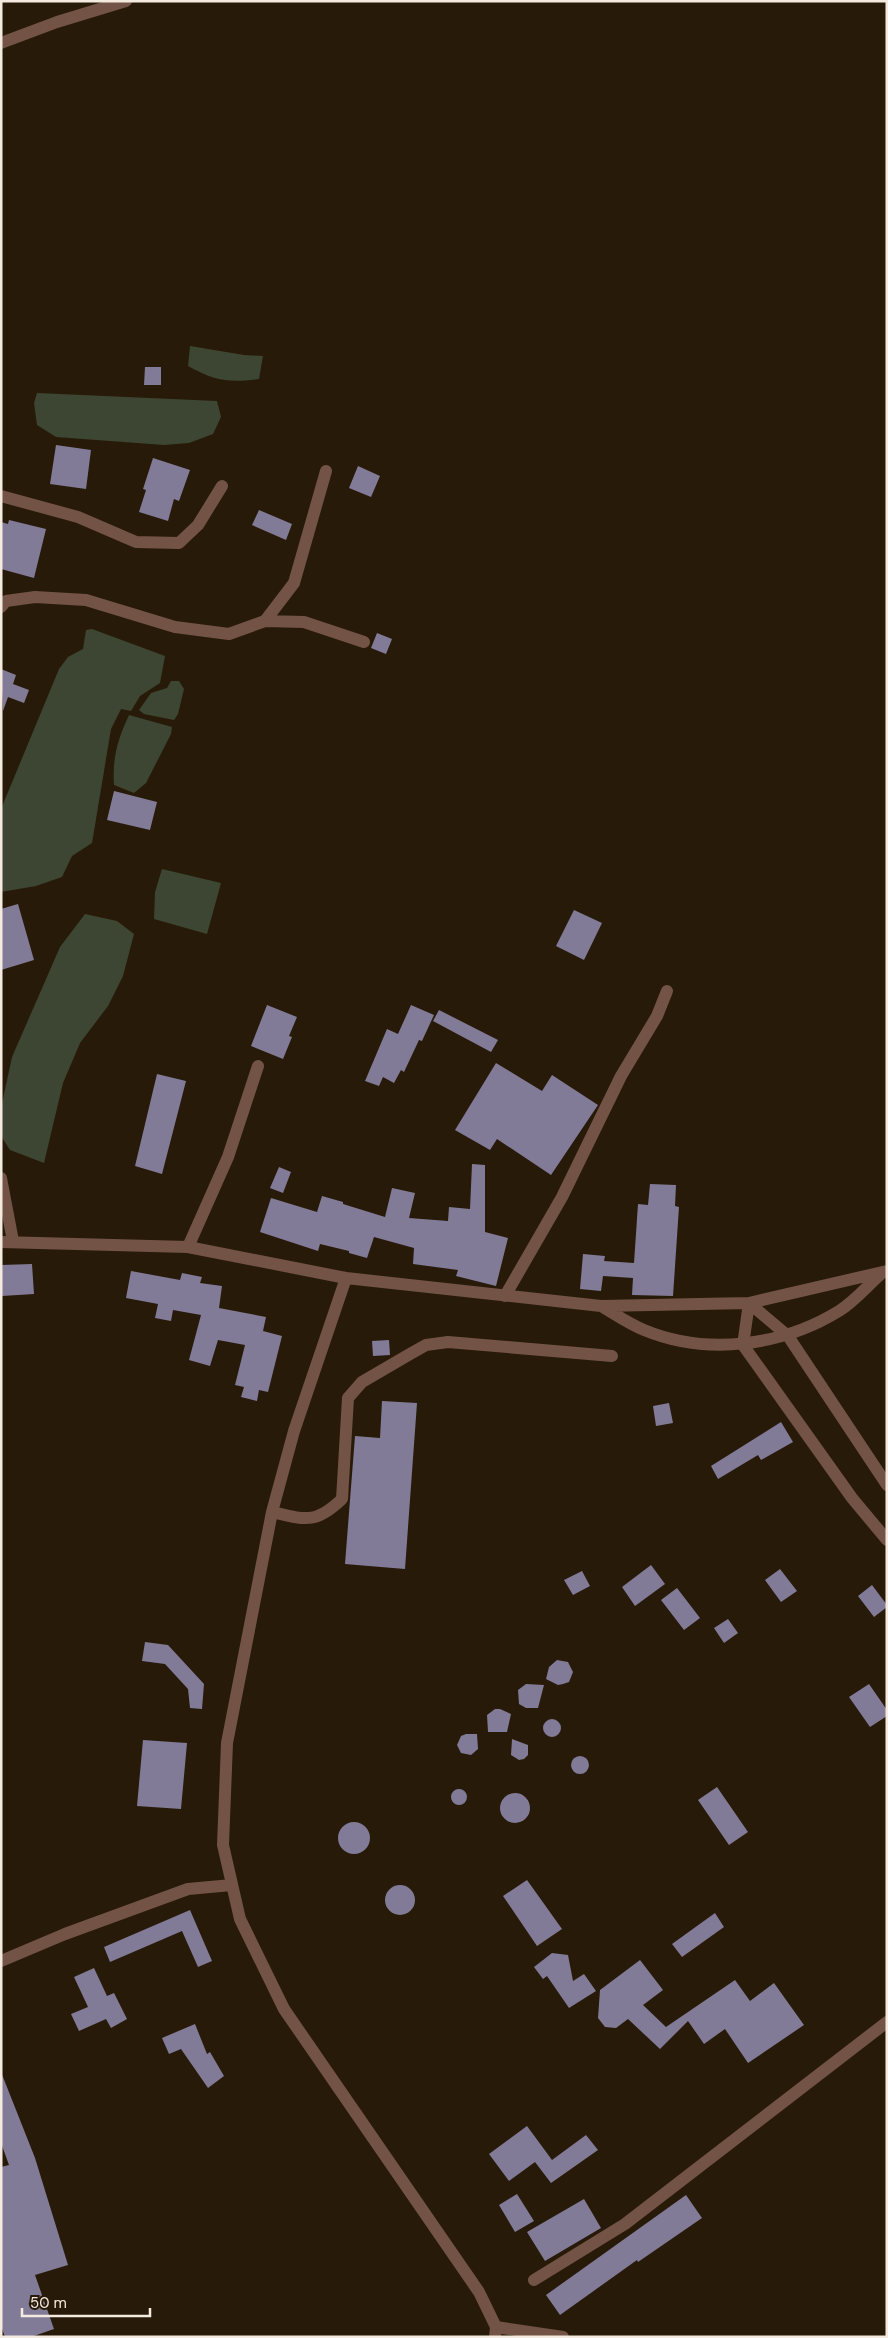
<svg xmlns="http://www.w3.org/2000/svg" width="888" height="2338" font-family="'DM Sans',sans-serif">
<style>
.green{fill:#3c4633}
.building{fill:#817b98}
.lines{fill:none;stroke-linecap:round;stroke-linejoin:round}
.minor{stroke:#725345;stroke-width:12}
</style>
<rect width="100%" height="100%" fill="#281a08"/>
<!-- green -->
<path class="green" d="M 190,346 L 244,355 L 263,356 L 259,379 C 229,383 215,381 188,366 Z
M 37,393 L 217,401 L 221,417 L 213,434 L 189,443 L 164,445 L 56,437 L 37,425 L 34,403 Z
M 92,629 L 165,656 L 160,683 L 140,696 L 131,711 L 121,709 L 111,729 L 92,843 L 72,856 L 62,877 L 36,886 L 1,892 L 1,809 L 59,669 L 68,657 L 83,649 L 86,630 Z
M 171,681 L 179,681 L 184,689 L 178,714 L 174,720 L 144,714 L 139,710 L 151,693 L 167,688 Z
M 129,715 L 172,727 L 171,734 L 146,783 L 134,793 L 114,785 C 112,759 118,738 129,715 Z
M 162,869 L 221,883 L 207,934 L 154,919 L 155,892 Z
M 85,914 L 117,921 L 134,934 L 123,976 L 108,1006 L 80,1043 L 63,1083 L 44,1163 L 10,1150 L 1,1136 L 1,1108 L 12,1057 L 60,947 Z"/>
<!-- building -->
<path class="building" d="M 145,367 L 161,367 L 161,385 L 144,385 Z
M 56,445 L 91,450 L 86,489 L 50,484 Z
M 153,458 L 190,470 L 179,501 L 174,499 L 168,521 L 139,512 L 146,490 L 143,489 Z
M 358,466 L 380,476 L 371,497 L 349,488 Z
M 259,510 L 292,524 L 286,540 L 252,525 Z
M 9,520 L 46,529 L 34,578 L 1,569 L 1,522 L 8,524 Z
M 377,633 L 392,639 L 386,654 L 371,648 Z
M 1,669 L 16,675 L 13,684 L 29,690 L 24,703 L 8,697 L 3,711 Z
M 114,791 L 157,802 L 150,830 L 107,820 Z
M 18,904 L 34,960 L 1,970 L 1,909 Z
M 574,910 L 602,923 L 584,960 L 556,946 Z
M 267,1005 L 297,1017 L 289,1036 L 292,1037 L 283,1059 L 251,1046 Z
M 411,1005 L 434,1015 L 422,1041 L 419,1040 L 404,1072 L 401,1070 L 394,1083 L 383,1077 L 379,1086 L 365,1081 L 387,1029 L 398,1034 Z
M 439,1010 L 498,1040 L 491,1052 L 433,1021 Z
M 496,1063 L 542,1091 L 552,1075 L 598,1105 L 551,1175 L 497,1139 L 490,1150 L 455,1130 Z
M 157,1074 L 186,1081 L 162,1174 L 135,1166 Z
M 472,1164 L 485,1165 L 485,1232 L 508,1238 L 496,1286 L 456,1276 L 458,1270 L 413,1264 L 414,1248 L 374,1237 L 367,1258 L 349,1253 L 349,1251 L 320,1244 L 318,1251 L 260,1232 L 271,1198 L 317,1212 L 322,1196 L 343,1202 L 343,1204 L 385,1217 L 392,1188 L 415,1193 L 409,1218 L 448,1221 L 449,1207 L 470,1209 Z
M 279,1167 L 291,1172 L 283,1193 L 270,1188 Z
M 650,1184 L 676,1185 L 675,1206 L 679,1207 L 673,1296 L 632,1295 L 633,1278 L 603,1276 L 601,1291 L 580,1289 L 583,1254 L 605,1256 L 604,1261 L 634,1263 L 638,1204 L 648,1205 Z
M 32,1264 L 34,1294 L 2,1296 L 1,1265 Z
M 131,1271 L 180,1280 L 182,1273 L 202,1277 L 200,1283 L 222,1286 L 219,1308 L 266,1317 L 263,1331 L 282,1336 L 268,1392 L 259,1390 L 257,1401 L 241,1397 L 244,1387 L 235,1385 L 245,1345 L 218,1340 L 210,1366 L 189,1360 L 201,1315 L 173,1310 L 171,1321 L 155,1318 L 158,1304 L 126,1298 Z
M 389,1340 L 390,1355 L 373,1356 L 372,1341 Z
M 382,1401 L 417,1403 L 405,1569 L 345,1564 L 355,1436 L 380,1438 Z
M 669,1403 L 673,1423 L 656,1426 L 653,1406 Z
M 781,1422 L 793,1442 L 761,1460 L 758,1455 L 718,1479 L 711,1466 Z
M 651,1565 L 665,1584 L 635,1606 L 622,1587 Z
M 780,1569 L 797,1591 L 781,1602 L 765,1580 Z
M 582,1571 L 590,1586 L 573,1595 L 564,1580 Z
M 872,1585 L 887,1605 L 887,1607 L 874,1617 L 858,1596 Z
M 677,1588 L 700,1618 L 684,1630 L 661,1600 Z
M 728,1619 L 738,1633 L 724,1643 L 714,1628 Z
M 145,1642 L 168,1645 L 204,1684 L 202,1709 L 190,1708 L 188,1689 L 165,1664 L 142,1661 Z
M 557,1660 L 568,1662 L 573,1672 L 569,1682 L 563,1684 L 558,1685 L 546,1679 L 549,1667 Z
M 526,1684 L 544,1685 L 538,1708 L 526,1708 L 519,1704 L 518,1690 Z
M 869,1684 L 887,1710 L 887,1716 L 870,1727 L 849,1697 Z
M 495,1709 L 500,1709 L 511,1714 L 507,1732 L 488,1732 L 487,1715 Z
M543 1728a9 9 0 1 1 18 0a9 9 0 1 1-18 0Z
M 466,1734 L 477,1734 L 478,1749 L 471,1755 L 461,1753 L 457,1745 L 461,1736 Z
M 512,1739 L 528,1745 L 528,1755 L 524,1759 L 519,1760 L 511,1755 Z
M 143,1740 L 187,1743 L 181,1809 L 137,1806 Z
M571 1765a9 9 0 1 1 18 0a9 9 0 1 1-18 0Z
M 717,1787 L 748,1832 L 729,1845 L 698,1800 Z
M451 1797a8 8 0 1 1 16 0a8 8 0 1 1-16 0Z
M500 1808a15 15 0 1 1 30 0a15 15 0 1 1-30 0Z
M338 1838a16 16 0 1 1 32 0a16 16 0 1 1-32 0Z
M 527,1880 L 562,1929 L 537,1946 L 503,1896 Z
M385 1900a15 15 0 1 1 30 0a15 15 0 1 1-30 0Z
M 190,1910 L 212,1961 L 198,1967 L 182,1931 L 110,1962 L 104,1947 Z
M 715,1913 L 724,1927 L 682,1957 L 672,1944 Z
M 552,1953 L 568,1955 L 573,1981 L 584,1974 L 596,1991 L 569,2008 L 547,1976 L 543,1979 L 534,1967 Z
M 640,1960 L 663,1990 L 643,2005 L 666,2027 L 735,1980 L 750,2001 L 774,1983 L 804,2025 L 748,2063 L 725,2029 L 704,2044 L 688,2021 L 660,2049 L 628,2019 L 616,2028 L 605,2027 L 598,2018 L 600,1990 Z
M 94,1968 L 107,1996 L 114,1993 L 127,2019 L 111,2028 L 106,2019 L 79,2031 L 71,2014 L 88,2007 L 74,1977 Z
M 195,2024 L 207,2054 L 210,2052 L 224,2076 L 208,2088 L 181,2049 L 169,2054 L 162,2038 Z
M 1,2072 L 35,2158 L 68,2265 L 35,2275 L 54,2329 L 31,2337 L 5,2337 L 1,2326 L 1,2167 L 9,2165 L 1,2143 Z
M 527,2126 L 552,2160 L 586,2135 L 598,2150 L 551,2183 L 535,2162 L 509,2181 L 489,2154 Z
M 517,2194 L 534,2221 L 515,2232 L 499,2205 Z
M 686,2195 L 702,2218 L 638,2262 L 637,2260 L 560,2315 L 546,2295 Z
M 584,2199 L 601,2228 L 545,2261 L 527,2232 Z"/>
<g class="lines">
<!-- minor -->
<path class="minor" d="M 1,43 L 57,22 L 126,1
M 1,496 L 78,517 L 136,542 L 179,543 L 198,525 L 222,486
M 1,607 L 6,601 L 35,597 L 86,600 L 175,627 L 229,634 L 265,621 L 294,583 L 326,471
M 265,621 L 304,622 L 364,642
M 1,1178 L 13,1241
M 1,1242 L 188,1247 L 346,1278 L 601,1306 L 749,1303 L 887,1271
M 188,1247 L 228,1157 L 258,1066
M 346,1278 L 294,1431 L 272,1512 L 227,1743 L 223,1845 L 240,1919 L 284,2009 L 479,2292 L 496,2327 L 495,2337
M 505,1296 L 562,1197 L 621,1076 L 657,1016 L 667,991
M 749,1303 L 743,1345 L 852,1498 L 887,1540
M 749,1303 L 788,1336 L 887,1485
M 601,1306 C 615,1314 629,1324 644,1330 C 707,1356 782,1346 839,1311 C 855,1301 868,1285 882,1273
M 272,1512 C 306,1520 316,1524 342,1499 L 348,1398 L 362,1382 L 410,1354 L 426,1345 L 448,1342 L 612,1356
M 1,1961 L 65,1934 L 177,1893 L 188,1889 L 232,1885
M 534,2280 L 625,2224 L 887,2022
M 496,2327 L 563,2337"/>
</g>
<!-- border -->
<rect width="888" height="2338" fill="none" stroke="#f4eadf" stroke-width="5"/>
<!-- scale -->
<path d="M22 2308v8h128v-8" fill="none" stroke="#f4eadf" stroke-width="2.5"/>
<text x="30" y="2308" font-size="15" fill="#f4eadf" stroke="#281a08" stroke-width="4" paint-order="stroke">50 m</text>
</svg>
